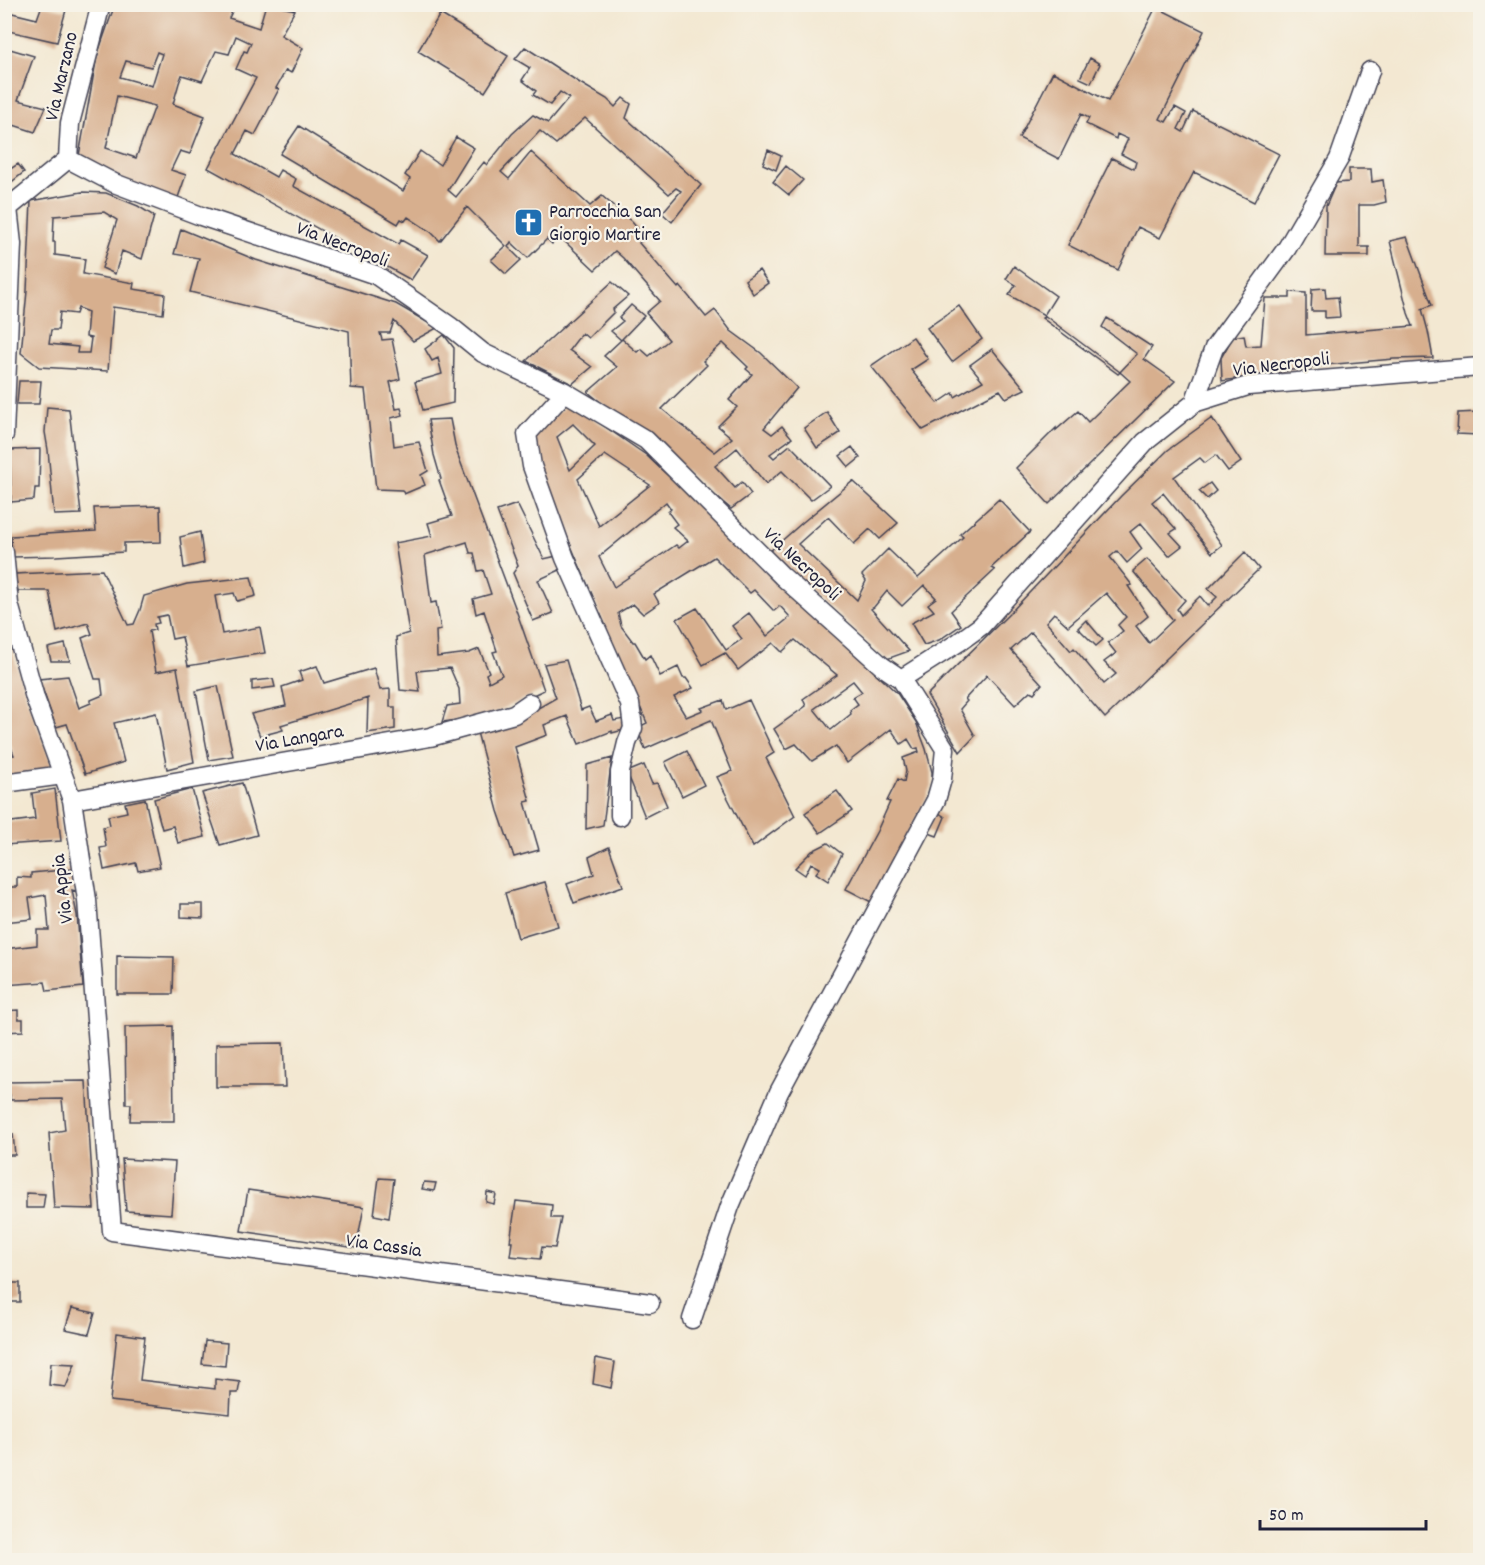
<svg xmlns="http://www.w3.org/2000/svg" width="1485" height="1565" font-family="Dekko,sans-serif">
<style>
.building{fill:#d7af8e;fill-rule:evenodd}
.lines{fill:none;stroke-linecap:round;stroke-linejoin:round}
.street-casing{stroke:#414052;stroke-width:21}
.street{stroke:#fff;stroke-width:18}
.labels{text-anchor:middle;stroke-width:4.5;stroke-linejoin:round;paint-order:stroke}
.street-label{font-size:20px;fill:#22223b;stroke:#f7f3e8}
.poi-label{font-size:20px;fill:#22223b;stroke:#f7f3e8;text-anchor:start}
</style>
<rect width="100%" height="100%" fill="#f7f3e8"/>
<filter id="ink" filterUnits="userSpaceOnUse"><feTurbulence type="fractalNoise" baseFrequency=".0167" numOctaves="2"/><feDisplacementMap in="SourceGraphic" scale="12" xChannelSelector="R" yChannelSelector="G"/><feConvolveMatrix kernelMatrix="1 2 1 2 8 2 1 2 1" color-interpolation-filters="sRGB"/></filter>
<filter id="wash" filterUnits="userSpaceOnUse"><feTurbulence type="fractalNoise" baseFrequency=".008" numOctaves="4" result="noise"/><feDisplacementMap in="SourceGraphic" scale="24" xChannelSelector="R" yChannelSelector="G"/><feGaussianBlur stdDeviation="1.35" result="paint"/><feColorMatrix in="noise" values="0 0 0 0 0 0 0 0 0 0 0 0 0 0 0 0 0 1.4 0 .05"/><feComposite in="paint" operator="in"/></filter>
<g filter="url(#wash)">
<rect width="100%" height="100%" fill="#f3e8d2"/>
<g id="blocks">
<!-- building -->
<path class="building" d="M 115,4 L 180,4 L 193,9 L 194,5 L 235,5 L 229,18 L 259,28 L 266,4 L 295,10 L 281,35 L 303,48 L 291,73 L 286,70 L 276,88 L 279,89 L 255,135 L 247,131 L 235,154 L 276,177 L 280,170 L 296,179 L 293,186 L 398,244 L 401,240 L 428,255 L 411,280 L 208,168 L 256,78 L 236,69 L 244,51 L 247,52 L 251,43 L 236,36 L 229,54 L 216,51 L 202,81 L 182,75 L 179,83 L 173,104 L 205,116 L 190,154 L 180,151 L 171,170 L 186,175 L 176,203 L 78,161 L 97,56 ZM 157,52 L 162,54 L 152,86 L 120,77 L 126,61 L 151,67 ZM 117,96 L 155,106 L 136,158 L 106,148 Z
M 42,5 L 66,10 L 57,42 L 9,31 L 4,36 L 4,11 L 37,19 Z
M 1156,7 L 1204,31 L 1160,119 L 1166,122 L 1175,107 L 1186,113 L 1178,129 L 1183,132 L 1193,111 L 1279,154 L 1254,202 L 1194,172 L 1160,238 L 1138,227 L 1118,270 L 1068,245 L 1112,158 L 1134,169 L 1136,162 L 1121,154 L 1128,139 L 1117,134 L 1116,139 L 1086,124 L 1089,118 L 1081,114 L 1059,159 L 1019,138 L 1053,72 L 1108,101 Z
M 440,14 L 508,56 L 485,92 L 418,51 Z
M 525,47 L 580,83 L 607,99 L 615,107 L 623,98 L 631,104 L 626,118 L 701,185 L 672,222 L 662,213 L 681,191 L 676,188 L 669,194 L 585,118 L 556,144 L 540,131 L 501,172 L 509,179 L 531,152 L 590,206 L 602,196 L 632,222 L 645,237 L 639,243 L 678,288 L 680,286 L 706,317 L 715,310 L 731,331 L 761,353 L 797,388 L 764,428 L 772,434 L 782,426 L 792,438 L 770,454 L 774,458 L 790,445 L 830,486 L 811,500 L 782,471 L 766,484 L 737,448 L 715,466 L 735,488 L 742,482 L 751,494 L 731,509 L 691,475 L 588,392 L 617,367 L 604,356 L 621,340 L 611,331 L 623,321 L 619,318 L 631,305 L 644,316 L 622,339 L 637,352 L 641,349 L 649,356 L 669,340 L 646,313 L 660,301 L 623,258 L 615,251 L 595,270 L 560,237 L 552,244 L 547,239 L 528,258 L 511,242 L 508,247 L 521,260 L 506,274 L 491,260 L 506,246 L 467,207 L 440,241 L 431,232 L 408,217 L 405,221 L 401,219 L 398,224 L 280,154 L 299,126 L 403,191 L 410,179 L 405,175 L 420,151 L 440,165 L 456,137 L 474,148 L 448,190 L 456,197 L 484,162 L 487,165 L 512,134 L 533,115 L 548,123 L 569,98 L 560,92 L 550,105 L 533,95 L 536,91 L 522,80 L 530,68 L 515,59 ZM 723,343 L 748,367 L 746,369 L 752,374 L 729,400 L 737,407 L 718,426 L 732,438 L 715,452 L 662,409 L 707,365 L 703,361 Z
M 10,49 L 34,56 L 18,100 L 46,107 L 35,132 L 4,122 L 4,66 Z
M 1090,58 L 1100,64 L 1091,83 L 1080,78 Z
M 768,150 L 781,156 L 776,170 L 763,164 Z
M 18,164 L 24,172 L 9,184 L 4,173 Z
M 786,166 L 803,180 L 789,195 L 773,182 Z
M 1349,169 L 1371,169 L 1372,182 L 1383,180 L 1386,202 L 1374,205 L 1359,205 L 1359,247 L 1369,247 L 1369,256 L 1325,256 L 1326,206 L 1336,183 L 1349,182 Z
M 82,192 L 106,193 L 138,206 L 154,216 L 142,259 L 122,251 L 115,274 L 102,268 L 117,220 L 104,212 L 54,216 L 53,242 L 55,242 L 55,255 L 85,259 L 83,274 L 134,283 L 133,289 L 165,294 L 163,314 L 113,307 L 108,371 L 39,367 L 21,353 L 27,291 L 31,201 ZM 78,308 L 88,312 L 86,337 L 91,338 L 89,353 L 77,353 L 78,347 L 49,344 L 51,330 L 58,330 L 60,312 L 76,314 Z
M 181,229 L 256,260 L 396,304 L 437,328 L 413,341 L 394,321 L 390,333 L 380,333 L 382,340 L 392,339 L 400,379 L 390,382 L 396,409 L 401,408 L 403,415 L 391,418 L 394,446 L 419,442 L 428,471 L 421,475 L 425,485 L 404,494 L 402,490 L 376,489 L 365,389 L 351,388 L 349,331 L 190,292 L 199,258 L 174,254 Z
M 1407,237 L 1432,305 L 1422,309 L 1428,331 L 1433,358 L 1394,359 L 1324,365 L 1222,381 L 1221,358 L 1233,337 L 1244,335 L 1246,346 L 1261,345 L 1265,298 L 1290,298 L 1290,292 L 1306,293 L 1306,335 L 1413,326 L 1408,313 L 1390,241 Z
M 1014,266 L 1056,296 L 1044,315 L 1009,295 L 1016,285 L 1006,279 Z
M 759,270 L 768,283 L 753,294 L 745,280 Z
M 612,282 L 628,296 L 613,309 L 614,312 L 588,338 L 582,333 L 569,350 L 592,367 L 572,384 L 526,361 Z
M 1325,288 L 1326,298 L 1338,297 L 1340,317 L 1325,318 L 1325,311 L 1311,311 L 1312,289 Z
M 959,306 L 982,339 L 952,362 L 927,328 Z
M 1044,315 L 1120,372 L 1118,374 L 1042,318 Z
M 1107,318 L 1152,347 L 1144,359 L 1175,381 L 1049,504 L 1016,468 L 1056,428 L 1056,430 L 1078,411 L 1088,422 L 1130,381 L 1120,372 L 1137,354 L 1102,327 Z
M 444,335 L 454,348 L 453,403 L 423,410 L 415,382 L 442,374 L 438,358 L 432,361 L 425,349 Z
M 913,337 L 928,359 L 911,370 L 938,403 L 953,393 L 955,397 L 983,381 L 970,365 L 992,349 L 1025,389 L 1006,398 L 1000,390 L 923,430 L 871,366 Z
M 19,381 L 41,381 L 39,404 L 17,404 Z
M 569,402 L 646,455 L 665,473 L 718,520 L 772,577 L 897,693 L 916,722 L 926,749 L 932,772 L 932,783 L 926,799 L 873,903 L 846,889 L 877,831 L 890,802 L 887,801 L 898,779 L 904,782 L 906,771 L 903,758 L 919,752 L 918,748 L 914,749 L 908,739 L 901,744 L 891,729 L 847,763 L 836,746 L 812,761 L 796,744 L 786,749 L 774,729 L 806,706 L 803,699 L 837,675 L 795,640 L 782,652 L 773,643 L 738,670 L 725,653 L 703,665 L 677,619 L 697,608 L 726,650 L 742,639 L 732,626 L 749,613 L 767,636 L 790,617 L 780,606 L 774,611 L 754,590 L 750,593 L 714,557 L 654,594 L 659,603 L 643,614 L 633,604 L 618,613 L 621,626 L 633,642 L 635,642 L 645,659 L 650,655 L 660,676 L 678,667 L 683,678 L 686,678 L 693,688 L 674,697 L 686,717 L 703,710 L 701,708 L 723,700 L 726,710 L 749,700 L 774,753 L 766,758 L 795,816 L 753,847 L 717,777 L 732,771 L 711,720 L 645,749 L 637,728 L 647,723 L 544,483 L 533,437 ZM 573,424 L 595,446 L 570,470 L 557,437 ZM 605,455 L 650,485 L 599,526 L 578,479 ZM 666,502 L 671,509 L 668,512 L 677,524 L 673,527 L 688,541 L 679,548 L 676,545 L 614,587 L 599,557 ZM 853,681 L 862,692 L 853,697 L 858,704 L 850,710 L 851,714 L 831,730 L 814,709 Z
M 47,407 L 69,409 L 81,514 L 54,515 L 48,450 L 45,432 Z
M 827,412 L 840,433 L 817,448 L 804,428 Z
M 1479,412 L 1479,435 L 1457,434 L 1458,413 Z
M 1212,418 L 1241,462 L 1228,471 L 1216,455 L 1205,463 L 1200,458 L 1174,477 L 1222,545 L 1212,553 L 1163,493 L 1152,502 L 1176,529 L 1170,533 L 1182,546 L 1169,556 L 1141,523 L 1130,532 L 1142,549 L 1127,563 L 1117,551 L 1110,557 L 1132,585 L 1128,586 L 1148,616 L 1136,626 L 1149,643 L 1173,620 L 1133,571 L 1147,559 L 1185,600 L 1177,609 L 1181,615 L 1200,596 L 1208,606 L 1217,597 L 1208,589 L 1245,552 L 1259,569 L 1105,718 L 1031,632 L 1011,650 L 1042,684 L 1034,693 L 1030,691 L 1015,705 L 987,675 L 965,699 L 967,701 L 960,709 L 975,736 L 960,752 L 927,695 L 1012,611 L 1121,496 L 1168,450 ZM 1106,593 L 1126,617 L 1118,625 L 1123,631 L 1108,643 L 1116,653 L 1104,662 L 1116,674 L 1104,684 L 1074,648 L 1071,651 L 1046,622 L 1054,613 L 1068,626 Z
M 450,419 L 456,450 L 515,607 L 544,690 L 485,717 L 442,722 L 447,706 L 460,704 L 459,689 L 450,668 L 417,671 L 420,692 L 400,690 L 396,637 L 409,633 L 395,543 L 432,536 L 428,523 L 452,516 L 439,480 L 441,479 L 434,455 L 428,420 ZM 467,542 L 470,553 L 474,553 L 478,571 L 483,570 L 491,594 L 473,599 L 476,614 L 484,611 L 497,651 L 493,652 L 502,675 L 489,682 L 486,674 L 489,672 L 479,649 L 469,653 L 437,657 L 436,631 L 441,630 L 436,602 L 431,603 L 425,555 Z
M 852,447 L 860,458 L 849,467 L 840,456 Z
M 40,449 L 39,488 L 35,488 L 34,500 L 11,502 L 10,450 Z
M 853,481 L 898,523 L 880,539 L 870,529 L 854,544 L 828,517 L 798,544 L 857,600 L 866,581 L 862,575 L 888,549 L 918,578 L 963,537 L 960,534 L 999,499 L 1030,532 L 991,568 L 995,570 L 951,611 L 961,625 L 939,640 L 924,645 L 911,623 L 934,611 L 928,604 L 936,598 L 924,585 L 902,606 L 887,591 L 874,607 L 871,609 L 909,651 L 887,659 L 769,552 L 803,522 Z
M 1210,483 L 1216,491 L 1207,499 L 1199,491 Z
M 517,504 L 544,559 L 557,556 L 562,569 L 538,580 L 553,613 L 533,621 L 513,573 L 518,566 L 497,511 Z
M 160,506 L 161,542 L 124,543 L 124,552 L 56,556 L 12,557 L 11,536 L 96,531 L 94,508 Z
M 200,532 L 204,563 L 184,568 L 180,537 Z
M 102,570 L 128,625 L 134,624 L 140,610 L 144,596 L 187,584 L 251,577 L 256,596 L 237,601 L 234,593 L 215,596 L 222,634 L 260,627 L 265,653 L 188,666 L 182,637 L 172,639 L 167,615 L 157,617 L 159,623 L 154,624 L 155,630 L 149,631 L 156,672 L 177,668 L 194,762 L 167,769 L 156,713 L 114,723 L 124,762 L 85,774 L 67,724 L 56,727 L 39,679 L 68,676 L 79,708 L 91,703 L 91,700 L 103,695 L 101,679 L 95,679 L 82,638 L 92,634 L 88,623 L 57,632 L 49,591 L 18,591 L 15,574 Z
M 1086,620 L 1103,640 L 1096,646 L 1078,628 Z
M 65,644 L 70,661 L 51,661 L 48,648 Z
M 11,647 L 28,701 L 53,768 L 4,778 L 4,756 L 14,755 L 7,737 L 4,738 L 4,682 L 6,682 L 4,678 L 4,650 Z
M 566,660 L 581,710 L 589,707 L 596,721 L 612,715 L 614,721 L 624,719 L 627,729 L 612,733 L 612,731 L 579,744 L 567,716 L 544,725 L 547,735 L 515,747 L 530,801 L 525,802 L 539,850 L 514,857 L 498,811 L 477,732 L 519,719 L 556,698 L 544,664 Z
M 317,666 L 324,683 L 374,668 L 380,690 L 390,689 L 390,707 L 395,707 L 395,729 L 367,733 L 368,698 L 281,725 L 283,730 L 260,736 L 251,714 L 286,706 L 282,687 L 302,680 L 299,672 Z
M 273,679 L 275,687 L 252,690 L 252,681 Z
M 218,686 L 233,756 L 209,760 L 196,691 Z
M 687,751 L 704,785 L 682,796 L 665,762 Z
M 612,758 L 603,825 L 586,829 L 587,765 Z
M 644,765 L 652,784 L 657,783 L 667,806 L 645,817 L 627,772 Z
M 242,783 L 257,835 L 220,845 L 202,793 Z
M 55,789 L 61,841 L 4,845 L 4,823 L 35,819 L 32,793 Z
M 192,789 L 205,837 L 178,843 L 173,826 L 162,829 L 154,799 Z
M 837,791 L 852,811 L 820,833 L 805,813 Z
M 145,799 L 160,867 L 138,871 L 136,863 L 104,870 L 100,848 L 106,847 L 103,827 L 110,825 L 108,816 L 127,812 L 125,803 Z
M 936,811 L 945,817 L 937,836 L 926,832 Z
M 828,843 L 842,854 L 828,881 L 816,873 L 820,868 L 811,863 L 805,875 L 795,868 L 812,851 Z
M 609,847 L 623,886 L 574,903 L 567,884 L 594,874 L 589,857 Z
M 74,869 L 76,891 L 72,890 L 77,915 L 83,987 L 47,991 L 45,982 L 4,985 L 4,949 L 37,945 L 37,930 L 49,930 L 46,895 L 29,898 L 32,919 L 4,922 L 4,887 L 17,887 L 17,877 L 31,878 L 31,873 Z
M 545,882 L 558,926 L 518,938 L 505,893 Z
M 181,904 L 203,904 L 203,918 L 181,917 Z
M 117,956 L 174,957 L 173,994 L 117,994 Z
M 18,1010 L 18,1019 L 23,1019 L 23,1031 L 4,1032 L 4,1022 L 6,1022 L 4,1011 Z
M 173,1026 L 174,1121 L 130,1121 L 131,1104 L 126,1104 L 125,1027 Z
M 283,1043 L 285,1087 L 216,1087 L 216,1044 Z
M 86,1081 L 94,1209 L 54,1208 L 49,1133 L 65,1130 L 62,1099 L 10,1100 L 10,1095 L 4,1095 L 4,1082 Z
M 4,1134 L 13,1134 L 15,1155 L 4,1155 Z
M 122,1159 L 175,1162 L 171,1214 L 126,1211 Z
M 379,1178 L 394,1179 L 389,1218 L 374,1215 Z
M 424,1182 L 436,1183 L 434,1191 L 422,1189 Z
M 248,1190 L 364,1207 L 356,1248 L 241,1231 Z
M 487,1192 L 496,1194 L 494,1204 L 486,1202 Z
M 26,1193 L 45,1194 L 43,1208 L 26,1208 Z
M 516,1201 L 552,1205 L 551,1218 L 561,1218 L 555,1248 L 542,1247 L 540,1259 L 510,1256 L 512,1242 L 510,1242 Z
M 4,1283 L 20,1283 L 20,1302 L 4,1302 Z
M 72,1308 L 95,1313 L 89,1334 L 65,1329 Z
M 117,1333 L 145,1337 L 140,1380 L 215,1389 L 215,1379 L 240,1382 L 238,1393 L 231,1393 L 230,1414 L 110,1401 Z
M 205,1341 L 227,1343 L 225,1366 L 202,1364 Z
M 596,1358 L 615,1362 L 611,1388 L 593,1384 Z
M 51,1363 L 75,1364 L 66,1387 L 49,1385 Z"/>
</g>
</g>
<g filter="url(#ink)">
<use href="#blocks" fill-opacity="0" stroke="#414052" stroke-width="1.5"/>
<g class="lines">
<defs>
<path id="street" d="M 68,159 L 114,183 L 201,216 L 376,275 L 451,327 L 483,353 L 565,392 L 646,440 L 782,576 L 882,666 L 901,679 L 959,642 L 981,626 L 1145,442 L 1194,403 L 1248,386 L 1480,367
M 68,159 L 70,123 L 101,4
M 4,210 L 8,208 L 68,159
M 565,392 L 527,434 L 532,466 L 565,558 L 630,704 L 633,728 L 627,743 L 620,772 L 620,816
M 1194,403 L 1214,348 L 1287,248 L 1339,159 L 1370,71
M 4,435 L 12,244 L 8,208
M 4,552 L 9,604 L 35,698 L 72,800 L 87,900 L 112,1231 L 650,1303
M 4,783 L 63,775
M 72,800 L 430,737 L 514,714 L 530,703
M 692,1319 L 730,1206 L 779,1092 L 936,800 L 942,779 L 945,749 L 901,679"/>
</defs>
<!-- street casing -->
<use href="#street" class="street-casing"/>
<!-- street -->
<use href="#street" class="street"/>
</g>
</g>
<!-- icons -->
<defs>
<symbol id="church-square" viewBox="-11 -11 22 22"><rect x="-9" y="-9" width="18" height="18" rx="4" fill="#1f6fb2" stroke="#f7f3e8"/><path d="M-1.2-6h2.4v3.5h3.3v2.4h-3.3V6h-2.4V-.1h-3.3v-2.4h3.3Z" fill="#fff"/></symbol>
</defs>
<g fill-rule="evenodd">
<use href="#church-square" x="512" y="206" width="33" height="33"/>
</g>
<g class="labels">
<!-- street labels -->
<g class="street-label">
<text transform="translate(60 76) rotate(-77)" y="7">Via Marzano</text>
<text transform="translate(343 243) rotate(21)" y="7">Via Necropoli</text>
<text transform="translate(1281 363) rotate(-7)" y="7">Via Necropoli</text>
<text transform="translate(803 563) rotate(43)" y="7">Via Necropoli</text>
<text transform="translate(299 737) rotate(-10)" y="7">Via Langara</text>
<text transform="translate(61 889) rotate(-97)" y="7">Via Appia</text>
<text transform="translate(384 1244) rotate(8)" y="7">Via Cassia</text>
</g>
<!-- poi labels -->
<g class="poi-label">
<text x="549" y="217">Parrocchia San<tspan x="549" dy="23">Giorgio Martire</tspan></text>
</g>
</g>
<!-- margin -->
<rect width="1485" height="1565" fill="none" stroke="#f7f3e8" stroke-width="24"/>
<!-- scale -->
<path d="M1260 1520v9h166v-9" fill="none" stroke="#22223b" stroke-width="3"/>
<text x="1269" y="1520" font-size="18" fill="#22223b" stroke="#f7f3e8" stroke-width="4.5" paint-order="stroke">50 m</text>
</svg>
